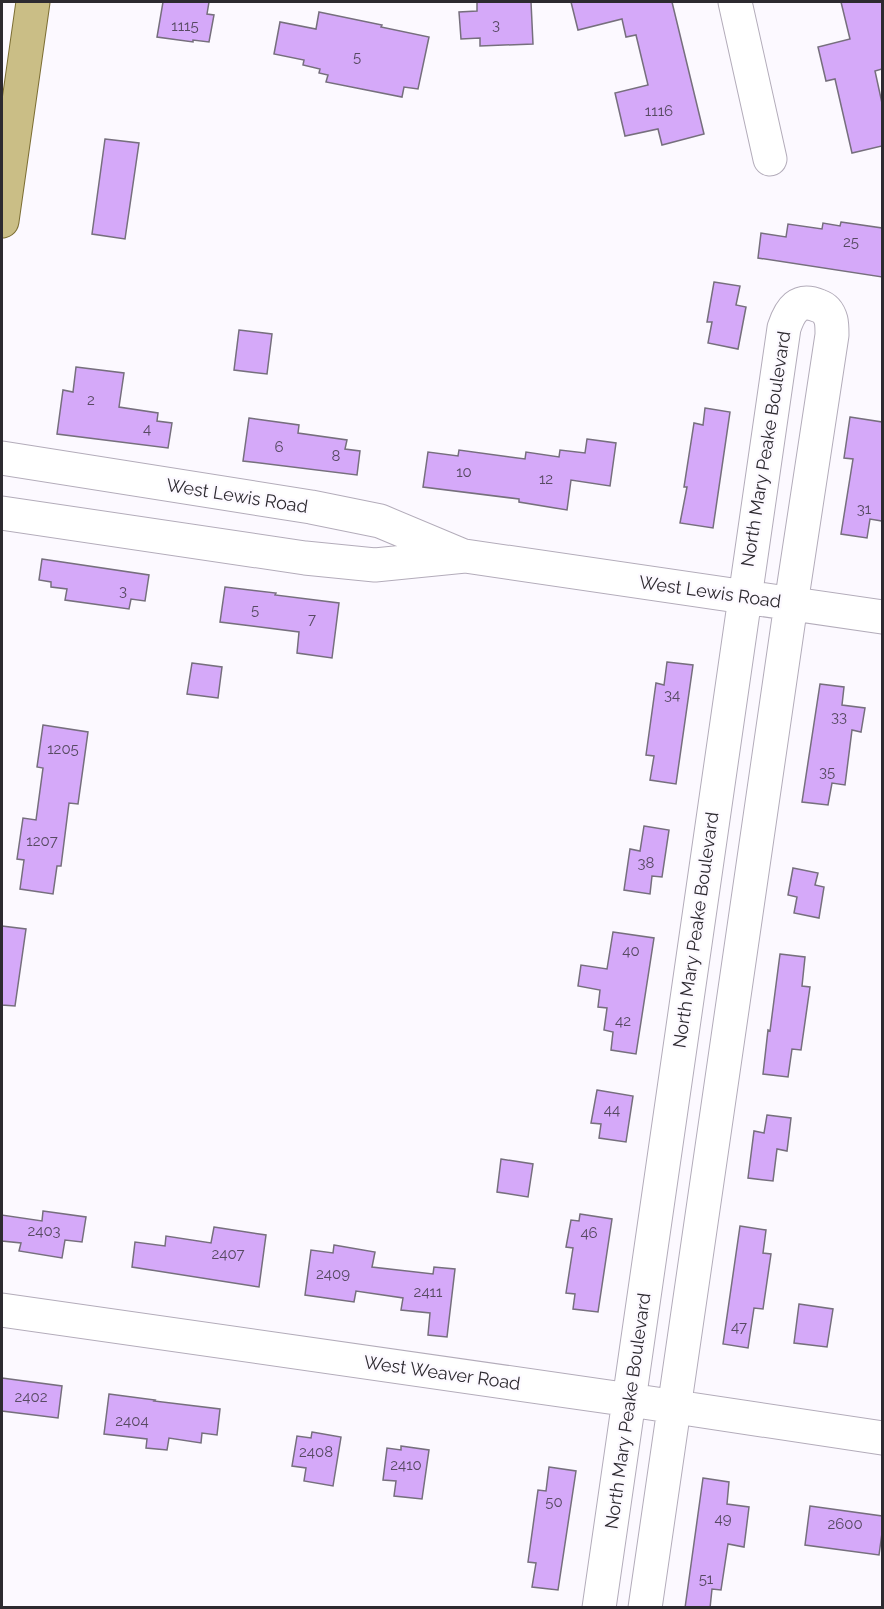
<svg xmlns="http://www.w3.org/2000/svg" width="884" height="1609" font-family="Raleway,sans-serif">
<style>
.building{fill:#d5a9f9;stroke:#766f7d;stroke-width:1.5}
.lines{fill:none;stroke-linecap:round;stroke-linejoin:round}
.minor-casing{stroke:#b3acba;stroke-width:35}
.major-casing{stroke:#7c6e33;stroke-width:35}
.minor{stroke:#fff;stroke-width:33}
.major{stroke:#cabe86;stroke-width:33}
.labels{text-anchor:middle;stroke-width:4.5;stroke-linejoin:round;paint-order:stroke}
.number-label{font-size:15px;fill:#574a62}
.street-label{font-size:18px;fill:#2d2a30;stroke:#fcf9ff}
</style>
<rect width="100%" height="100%" fill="#fcf9ff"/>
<!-- building -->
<path class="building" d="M 163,2 L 209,2 L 207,14 L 214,15 L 209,42 L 193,40 L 193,42 L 157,37 Z
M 477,2 L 531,2 L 533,44 L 480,46 L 480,38 L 461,39 L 459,12 L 477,11 Z
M 571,2 L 672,2 L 704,134 L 662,145 L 658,129 L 625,136 L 615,93 L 648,85 L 636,35 L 626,37 L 622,19 L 578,30 Z
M 841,2 L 882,2 L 882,69 L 875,71 L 882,103 L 882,146 L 852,153 L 835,79 L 826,81 L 818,47 L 850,39 Z
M 319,12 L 382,25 L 381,27 L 429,37 L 418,89 L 404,87 L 402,97 L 326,82 L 328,75 L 319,73 L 320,69 L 303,65 L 304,60 L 274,54 L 280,22 L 316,29 Z
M 105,139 L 139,143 L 125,239 L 92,234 Z
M 841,222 L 882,228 L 882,277 L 758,258 L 761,233 L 786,237 L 788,224 L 822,229 L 823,223 L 840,226 Z
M 714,282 L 740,286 L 736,305 L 746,307 L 738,349 L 708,343 L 712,322 L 707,322 Z
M 239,330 L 272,334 L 267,374 L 234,370 Z
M 76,367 L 124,373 L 119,407 L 158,413 L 157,421 L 172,423 L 168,448 L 57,434 L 63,390 L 73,392 Z
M 705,408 L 730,412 L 713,528 L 680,523 L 687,487 L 684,487 L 694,423 L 703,425 Z
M 850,417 L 882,422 L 882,521 L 870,519 L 867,538 L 841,534 L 853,459 L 844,458 Z
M 249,418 L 299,425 L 298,433 L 347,440 L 345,449 L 360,451 L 357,475 L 243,461 Z
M 587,439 L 616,443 L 610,486 L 571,480 L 567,510 L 519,502 L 519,499 L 423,487 L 428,452 L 458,456 L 459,450 L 525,459 L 526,452 L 559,457 L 560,450 L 585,453 Z
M 42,559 L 149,575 L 145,601 L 131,599 L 129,609 L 65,600 L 67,589 L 51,587 L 51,582 L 39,580 Z
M 225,587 L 276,593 L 275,595 L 339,603 L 332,658 L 297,653 L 299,632 L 220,622 Z
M 667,662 L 693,665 L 676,784 L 650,780 L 654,756 L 646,755 L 656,683 L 664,685 Z
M 192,663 L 222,667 L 218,698 L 187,694 Z
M 820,684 L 844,687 L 842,705 L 865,708 L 861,732 L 852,730 L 845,785 L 832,783 L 828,805 L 802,802 Z
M 43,725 L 88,732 L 78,804 L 69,803 L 61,866 L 57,866 L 53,894 L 20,889 L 24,860 L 17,859 L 23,818 L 36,820 L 43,768 L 37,767 Z
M 644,826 L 669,830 L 662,877 L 652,876 L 650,894 L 624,890 L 630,849 L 640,851 Z
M 793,868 L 818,873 L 815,885 L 824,887 L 819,918 L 794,913 L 797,897 L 788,895 Z
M 2,926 L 26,929 L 15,1006 L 2,1005 Z
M 613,932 L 654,938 L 636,1054 L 611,1050 L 613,1032 L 604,1030 L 607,1008 L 598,1007 L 600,990 L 578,986 L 581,965 L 607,969 Z
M 780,954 L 805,957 L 802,986 L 810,987 L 801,1050 L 792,1049 L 788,1077 L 763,1074 L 768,1030 L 770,1031 Z
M 597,1090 L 633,1096 L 626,1142 L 599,1138 L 601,1124 L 591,1123 Z
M 767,1115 L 791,1118 L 787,1151 L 777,1149 L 773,1181 L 748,1178 L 754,1131 L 764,1133 Z
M 501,1159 L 533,1164 L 528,1197 L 497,1192 Z
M 43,1211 L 86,1217 L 82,1242 L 65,1240 L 62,1258 L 19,1251 L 21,1243 L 2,1241 L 2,1215 L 42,1221 Z
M 580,1214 L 612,1219 L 598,1312 L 573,1309 L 575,1294 L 566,1293 L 573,1248 L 566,1247 L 571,1220 L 579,1221 Z
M 740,1226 L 766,1230 L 763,1253 L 771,1254 L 763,1309 L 754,1308 L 748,1348 L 723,1344 Z
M 214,1227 L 266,1235 L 259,1287 L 132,1267 L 135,1242 L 165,1246 L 166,1236 L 211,1243 Z
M 334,1245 L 375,1252 L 372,1267 L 433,1274 L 434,1267 L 455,1269 L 447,1337 L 428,1335 L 430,1313 L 401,1310 L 403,1298 L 356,1291 L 354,1302 L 305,1295 L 311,1250 L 333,1253 Z
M 799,1304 L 833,1309 L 827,1347 L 794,1343 Z
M 2,1378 L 62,1386 L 58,1418 L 2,1411 Z
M 109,1394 L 155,1400 L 154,1401 L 220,1409 L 217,1435 L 202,1433 L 201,1443 L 169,1438 L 167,1450 L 146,1448 L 147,1439 L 104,1434 Z
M 312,1432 L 341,1437 L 333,1486 L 304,1481 L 306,1468 L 292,1466 L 297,1436 L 311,1438 Z
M 401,1446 L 429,1450 L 422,1499 L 394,1496 L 396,1481 L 383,1480 L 387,1448 L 401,1450 Z
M 549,1467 L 576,1471 L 558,1590 L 532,1587 L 536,1563 L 528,1562 L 538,1490 L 546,1491 Z
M 703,1478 L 729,1482 L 727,1504 L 749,1507 L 744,1547 L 728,1544 L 721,1590 L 712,1589 L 710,1608 L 685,1608 Z
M 810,1506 L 882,1516 L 882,1533 L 879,1555 L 805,1545 Z"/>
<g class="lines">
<defs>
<path id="minor" d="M 735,2 L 770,159
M 2,458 L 311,507 L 380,521 L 461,555
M 2,513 L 305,558 L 375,565 L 465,556 L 882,617
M 2,1310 L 630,1400 L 882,1438
M 599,1608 L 784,328 C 790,310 798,297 819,306 C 825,308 829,313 831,320 C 832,324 832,330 832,335 L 791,604 L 645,1608"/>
<path id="major" d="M 2,221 L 33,2"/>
</defs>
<!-- minor casing -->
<use href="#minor" class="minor-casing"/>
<!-- major casing -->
<use href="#major" class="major-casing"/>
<!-- minor -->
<use href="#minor" class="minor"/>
<!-- major -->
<use href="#major" class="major"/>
</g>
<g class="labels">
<!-- number labels -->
<g class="number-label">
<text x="496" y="30">3</text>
<text x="185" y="31">1115</text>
<text x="357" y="62">5</text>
<text x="659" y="116">1116</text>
<text x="851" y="247">25</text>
<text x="91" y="405">2</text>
<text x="147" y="434">4</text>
<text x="279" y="452">6</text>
<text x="336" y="461">8</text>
<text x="464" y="477">10</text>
<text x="546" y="484">12</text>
<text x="864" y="514">31</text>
<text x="123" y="596">3</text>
<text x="255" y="615">5</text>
<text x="312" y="624">7</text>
<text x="672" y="700">34</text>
<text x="839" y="722">33</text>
<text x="63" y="754">1205</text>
<text x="827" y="777">35</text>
<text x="42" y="846">1207</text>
<text x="646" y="868">38</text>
<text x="631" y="956">40</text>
<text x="623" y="1026">42</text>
<text x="612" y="1115">44</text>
<text x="44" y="1236">2403</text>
<text x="589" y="1238">46</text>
<text x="228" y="1259">2407</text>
<text x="333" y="1279">2409</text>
<text x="428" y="1297">2411</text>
<text x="739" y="1332">47</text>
<text x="31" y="1402">2402</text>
<text x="132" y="1426">2404</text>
<text x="316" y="1457">2408</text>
<text x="406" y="1470">2410</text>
<text x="554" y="1507">50</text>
<text x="723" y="1524">49</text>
<text x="845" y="1529">2600</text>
<text x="706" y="1584">51</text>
</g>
<!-- street labels -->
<g class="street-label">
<text transform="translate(766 449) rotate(-81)" y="6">North Mary Peake Boulevard</text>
<text transform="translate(237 496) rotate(9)" y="6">West Lewis Road</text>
<text transform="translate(710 592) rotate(8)" y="6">West Lewis Road</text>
<text transform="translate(696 930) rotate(-82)" y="6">North Mary Peake Boulevard</text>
<text transform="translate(442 1373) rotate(8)" y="6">West Weaver Road</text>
<text transform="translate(628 1411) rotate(-82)" y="6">North Mary Peake Boulevard</text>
</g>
</g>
<!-- border -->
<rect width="884" height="1609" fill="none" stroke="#2d2a30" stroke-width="6"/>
</svg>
